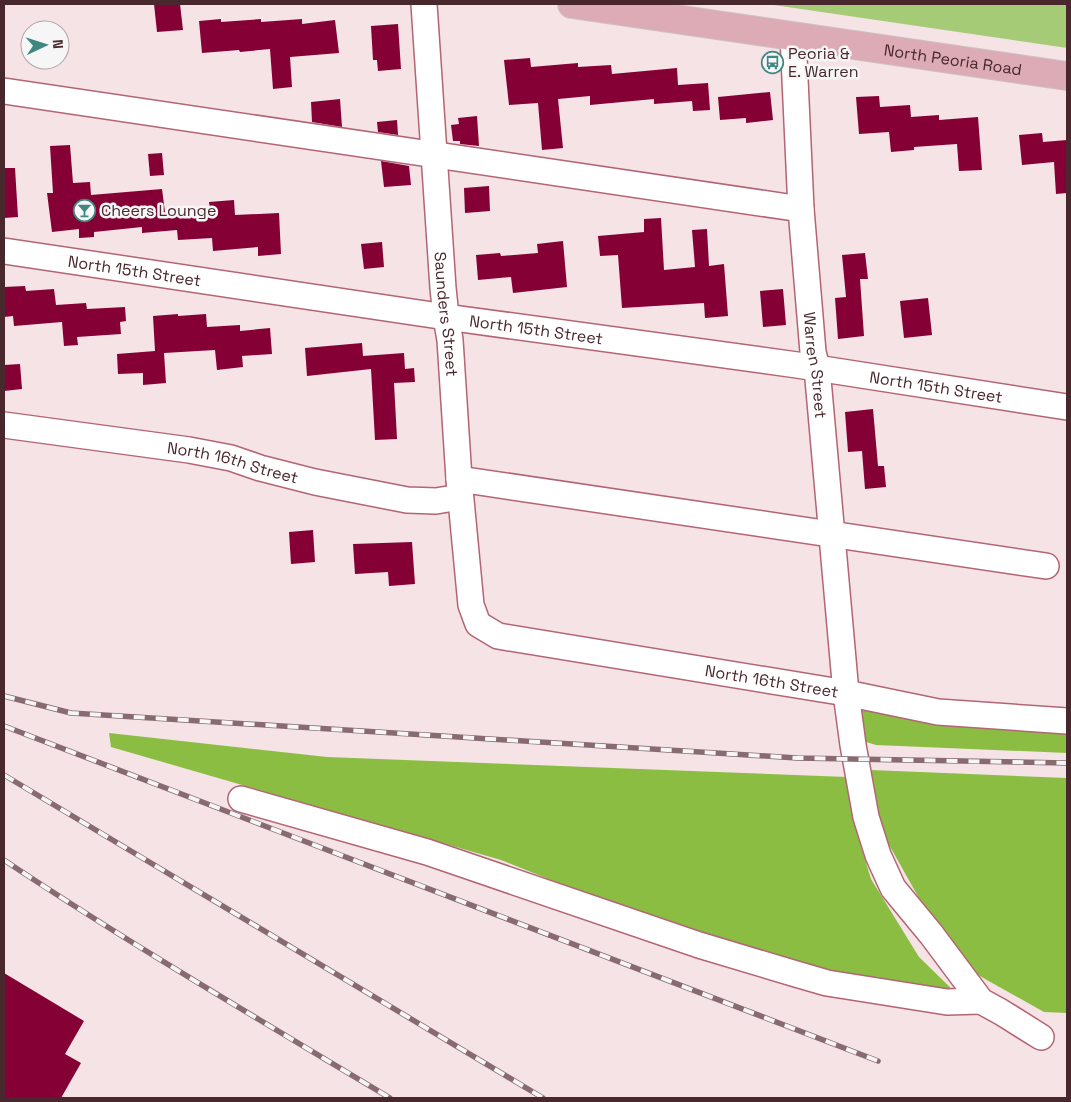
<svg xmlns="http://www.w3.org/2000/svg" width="1071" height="1102" font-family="'Space Grotesk',sans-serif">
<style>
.green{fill:#a5cb76}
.forest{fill:#8bbd43}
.building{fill:#850034}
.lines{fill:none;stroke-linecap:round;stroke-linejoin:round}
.minor-casing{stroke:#b36574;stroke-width:28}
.major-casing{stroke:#ccc3c4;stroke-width:30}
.minor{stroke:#fff;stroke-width:25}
.major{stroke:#ddabb5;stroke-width:28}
.rail-casing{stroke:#876b70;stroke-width:5.5}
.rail{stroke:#f6f6f6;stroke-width:4;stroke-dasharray:11;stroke-linecap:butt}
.labels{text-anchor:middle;stroke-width:5;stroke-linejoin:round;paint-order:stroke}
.poi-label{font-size:16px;fill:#48272d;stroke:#f6f6f6;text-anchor:start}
.street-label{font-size:16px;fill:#48272d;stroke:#f6f6f6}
</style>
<rect width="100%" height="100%" fill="#f5e3e6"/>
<!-- green -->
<path class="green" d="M 767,4 L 1067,4 L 1067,48 Z"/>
<!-- forest -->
<path class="forest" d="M 860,710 L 958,721 L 1067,730 L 1067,753 L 876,745 L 863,741 Z
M 109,733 L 327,757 L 847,777 L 855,827 L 871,879 L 919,957 L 958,995 L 827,978 L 700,940 L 501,860 L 111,747 Z
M 871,770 L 1067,778 L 1067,1013 L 1044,1012 L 978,975 L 920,900 L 883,834 Z"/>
<!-- building -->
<path class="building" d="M 154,4 L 180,4 L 183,30 L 157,32 Z
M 221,19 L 221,22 L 261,19 L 261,22 L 302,19 L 302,24 L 335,20 L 339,53 L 290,57 L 292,87 L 273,89 L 270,49 L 240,52 L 239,50 L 202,53 L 199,21 Z
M 398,24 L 401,69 L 378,71 L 377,60 L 373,60 L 371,26 Z
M 530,58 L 531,67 L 578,63 L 578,67 L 611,65 L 612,74 L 677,68 L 678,85 L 708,83 L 710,110 L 693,111 L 692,101 L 654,104 L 654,99 L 590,105 L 590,96 L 558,99 L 563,148 L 542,150 L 538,103 L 509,105 L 504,60 Z
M 770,92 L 773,120 L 746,123 L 746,118 L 720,120 L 718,97 Z
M 879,96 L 880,107 L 910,105 L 911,117 L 939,115 L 939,120 L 978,117 L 982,170 L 959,171 L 957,144 L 914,147 L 914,150 L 891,152 L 889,132 L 859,134 L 856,97 Z
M 340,99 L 342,127 L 312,122 L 311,102 Z
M 477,116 L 479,146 L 460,144 L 460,141 L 453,141 L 451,125 L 459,124 L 458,118 Z
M 397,120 L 398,135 L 378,132 L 377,122 Z
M 1042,133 L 1043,142 L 1067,140 L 1067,193 L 1056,194 L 1054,162 L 1022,165 L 1019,135 Z
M 70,145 L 73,183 L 90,182 L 91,195 L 162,189 L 165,212 L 210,209 L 209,202 L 234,200 L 235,215 L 279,213 L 281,254 L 258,256 L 258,247 L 213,251 L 212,238 L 178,240 L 177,230 L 142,233 L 142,227 L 94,232 L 94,237 L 79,238 L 79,229 L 52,232 L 47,193 L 53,193 L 50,146 Z
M 162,153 L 164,175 L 150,176 L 148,154 Z
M 381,161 L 409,166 L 411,185 L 384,187 Z
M 4,168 L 15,168 L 18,217 L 4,218 Z
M 489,186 L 490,211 L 465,213 L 464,188 Z
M 661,218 L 664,270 L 695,267 L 692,230 L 707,229 L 709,266 L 724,264 L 728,316 L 705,318 L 704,303 L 622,308 L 618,255 L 600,256 L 598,236 L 644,232 L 644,219 Z
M 563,241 L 567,287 L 513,293 L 511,277 L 478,280 L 476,255 L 500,253 L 501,256 L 538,253 L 537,244 Z
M 382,242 L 384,267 L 364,269 L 361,244 Z
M 865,253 L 868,279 L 860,279 L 864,336 L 838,339 L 835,298 L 846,297 L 842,255 Z
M 25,286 L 26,291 L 54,289 L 56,305 L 86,303 L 87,309 L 125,307 L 126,321 L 120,322 L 121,334 L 77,337 L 78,345 L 64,346 L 62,322 L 14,326 L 13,316 L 4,317 L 4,287 Z
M 783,289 L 786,325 L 763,327 L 760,291 Z
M 928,298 L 932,335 L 904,338 L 900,301 Z
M 178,314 L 178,316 L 206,314 L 207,327 L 240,325 L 240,331 L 270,328 L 272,354 L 242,356 L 243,367 L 217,370 L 215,350 L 164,353 L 166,383 L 143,385 L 143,373 L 118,374 L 117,354 L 155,351 L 153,316 Z
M 362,343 L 363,356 L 404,353 L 405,369 L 414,368 L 415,382 L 394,383 L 397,439 L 375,440 L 371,369 L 307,376 L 305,348 Z
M 20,364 L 22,389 L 4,391 L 4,365 Z
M 873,409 L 878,466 L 884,466 L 886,487 L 865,489 L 862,451 L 848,452 L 845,412 Z
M 313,530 L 315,562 L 291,564 L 289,532 Z
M 412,542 L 415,584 L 389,586 L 388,572 L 355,574 L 353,544 Z
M 4,973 L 84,1021 L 65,1054 L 81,1063 L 61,1098 L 4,1098 Z"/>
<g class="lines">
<defs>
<g id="minor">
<path id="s1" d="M 424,4 L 443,288 L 446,317 L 450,340 L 459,479 L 471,605 L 478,624 L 498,636 L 846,693 L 938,712 L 1067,721"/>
<path id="s2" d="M 793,36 L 801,209 L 813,352 L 817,368 L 846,693 L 853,745 L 866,817 L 878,855 L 893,888 L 931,934 L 981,1001 L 1001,1012 L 1041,1037"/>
<path d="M 4,91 L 801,209"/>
<path id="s3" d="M 4,251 L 446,317 L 797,365 L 1067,407"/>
<path id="s4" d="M 4,425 L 189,450 L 231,458 L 260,468 L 315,482 L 407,500 L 436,501 L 460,497"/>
<path d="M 459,479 L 1046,566"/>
<path d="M 241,799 L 427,852 L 699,945 L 796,974 L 827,983 L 947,1002 L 981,1001"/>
</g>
<g id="major">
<path id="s5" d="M 572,4 L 1067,76"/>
</g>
</defs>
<!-- minor casing -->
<use href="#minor" class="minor-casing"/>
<!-- major casing -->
<use href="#major" class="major-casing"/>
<!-- minor -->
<use href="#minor" class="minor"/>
<!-- major -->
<use href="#major" class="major"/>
<defs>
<path id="rail" d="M 4,696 L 71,713 L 797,758 L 1067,763
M 4,726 L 878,1061
M 4,775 L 543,1098
M 4,860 C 130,944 260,1020 390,1098"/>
</defs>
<!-- rail casing -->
<use href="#rail" class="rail-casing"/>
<!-- rail -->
<use href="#rail" class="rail"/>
</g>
<!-- icons -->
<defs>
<symbol id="bus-ring" viewBox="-11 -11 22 22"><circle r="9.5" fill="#f6f6f6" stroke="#408782" stroke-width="1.5"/><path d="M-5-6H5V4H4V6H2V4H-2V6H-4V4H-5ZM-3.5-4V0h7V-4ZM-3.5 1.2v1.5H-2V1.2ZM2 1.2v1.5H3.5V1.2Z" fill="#408782"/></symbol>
<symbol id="bar-ring" viewBox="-11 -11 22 22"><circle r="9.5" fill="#f6f6f6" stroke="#408782" stroke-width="1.5"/><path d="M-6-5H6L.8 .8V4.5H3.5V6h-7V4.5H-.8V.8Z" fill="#408782"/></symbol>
</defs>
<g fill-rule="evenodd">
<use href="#bus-ring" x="760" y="50" width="25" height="25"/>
<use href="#bar-ring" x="72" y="198" width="25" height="25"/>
</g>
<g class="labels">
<!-- poi labels -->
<g class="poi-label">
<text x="788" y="59">Peoria &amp;<tspan x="788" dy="18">E. Warren</tspan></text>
<text x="101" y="216">Cheers Lounge</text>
</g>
<!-- street labels -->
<g class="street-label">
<text dy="6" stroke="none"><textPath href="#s5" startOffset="385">North Peoria Road</textPath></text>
<text dy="6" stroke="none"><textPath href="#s3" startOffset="132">North 15th Street</textPath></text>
<text dy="6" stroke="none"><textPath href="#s1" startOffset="311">Saunders Street</textPath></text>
<text dy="6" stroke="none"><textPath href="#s3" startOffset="538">North 15th Street</textPath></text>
<text dy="6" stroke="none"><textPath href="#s2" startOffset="330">Warren Street</textPath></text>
<text dy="6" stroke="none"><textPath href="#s3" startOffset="942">North 15th Street</textPath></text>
<text dy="6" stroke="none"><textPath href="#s4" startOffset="232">North 16th Street</textPath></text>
<text dy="6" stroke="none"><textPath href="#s1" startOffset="924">North 16th Street</textPath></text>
</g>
</g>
<!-- border -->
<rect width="1071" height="1102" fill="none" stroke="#48272d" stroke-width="10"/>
<!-- north arrow -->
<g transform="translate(45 45) rotate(86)"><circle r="24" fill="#f6f6f6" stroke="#b0a3a6"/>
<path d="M0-4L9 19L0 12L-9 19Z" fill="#408782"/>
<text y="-8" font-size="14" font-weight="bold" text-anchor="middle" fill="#48272d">N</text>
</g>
</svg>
